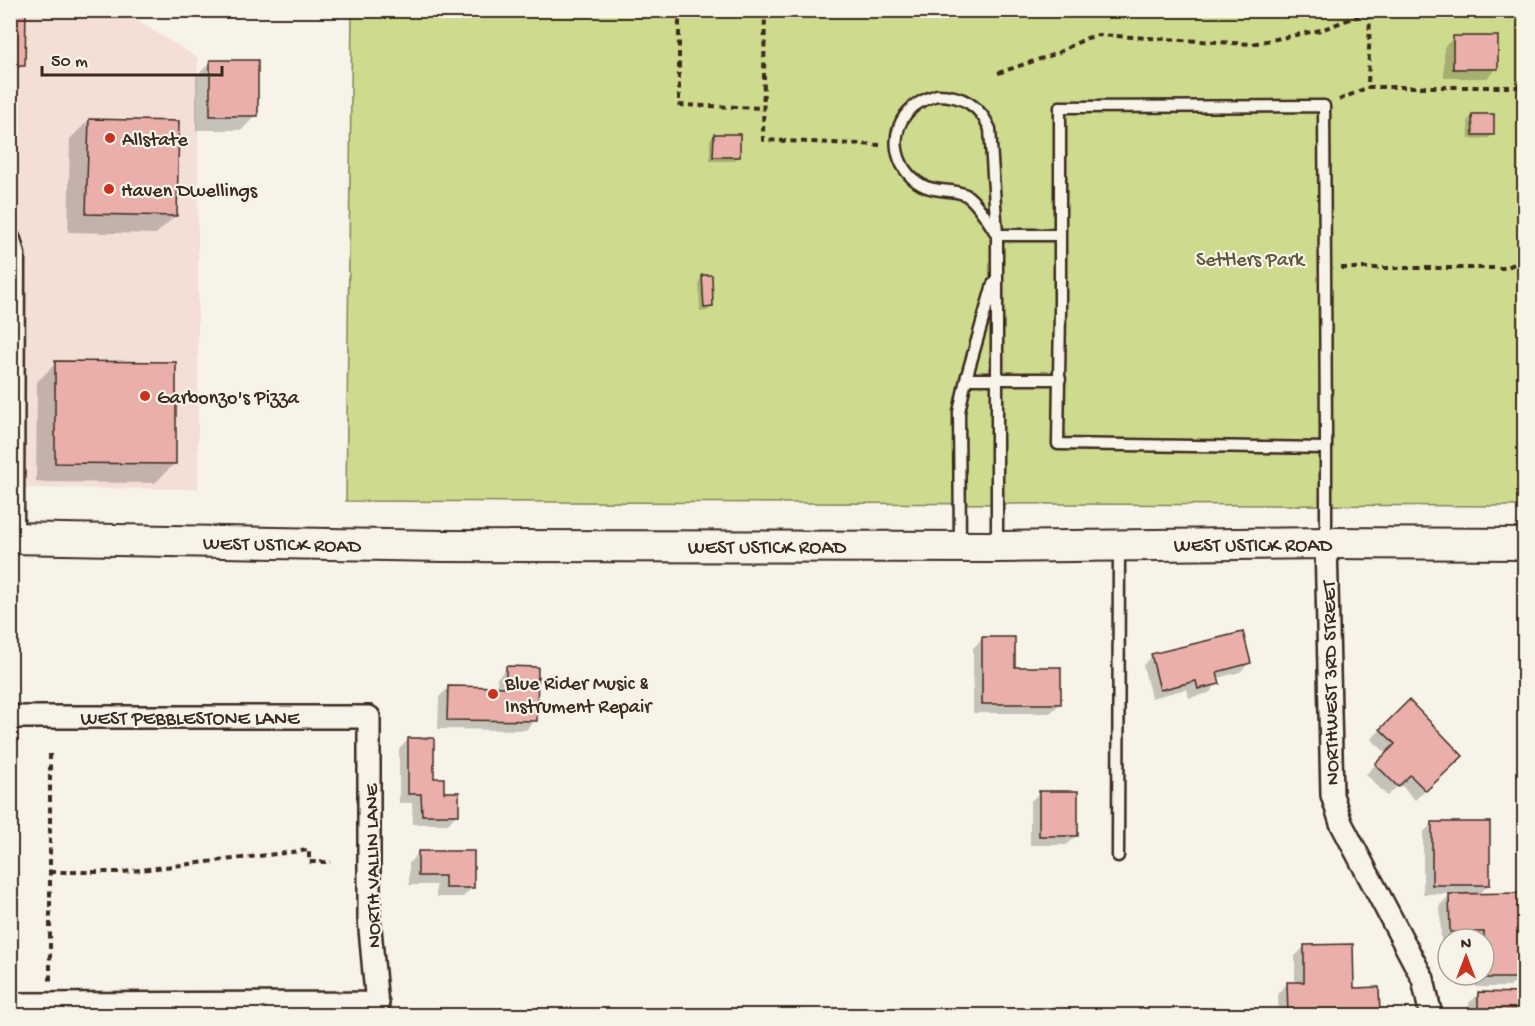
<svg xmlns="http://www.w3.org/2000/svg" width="1535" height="1026" font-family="'Gochi Hand',sans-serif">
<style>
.built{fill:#f3dfd6}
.green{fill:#cedb8e;stroke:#848256;stroke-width:1.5}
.shadow{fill:#0003}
.building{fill:#eaafab;stroke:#3b2a1e;stroke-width:1.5}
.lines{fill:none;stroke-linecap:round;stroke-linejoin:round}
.lane-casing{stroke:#3b2a1e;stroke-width:15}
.street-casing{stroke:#3b2a1e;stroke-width:26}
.secondary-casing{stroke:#3b2a1e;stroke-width:34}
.path{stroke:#3b2a1e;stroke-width:4;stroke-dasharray:6 4.5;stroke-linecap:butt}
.lane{stroke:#f7f3e8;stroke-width:10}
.street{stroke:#f7f3e8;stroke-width:21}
.secondary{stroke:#f7f3e8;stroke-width:30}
.poi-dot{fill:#c8321e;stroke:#f7f3e8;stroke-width:2}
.labels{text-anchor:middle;stroke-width:4.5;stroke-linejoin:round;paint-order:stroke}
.poi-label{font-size:20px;fill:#3b2a1e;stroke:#f7f3e8;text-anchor:start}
.park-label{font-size:20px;fill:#60563a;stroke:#f7f3e8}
.street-label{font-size:20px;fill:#3b2a1e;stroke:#f7f3e8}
</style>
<rect width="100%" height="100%" fill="#f7f3e8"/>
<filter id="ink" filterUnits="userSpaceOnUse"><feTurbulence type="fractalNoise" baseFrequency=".0167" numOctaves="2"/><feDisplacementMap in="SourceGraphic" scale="12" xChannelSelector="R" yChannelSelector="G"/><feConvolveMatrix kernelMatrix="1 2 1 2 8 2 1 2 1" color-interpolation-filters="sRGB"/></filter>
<g filter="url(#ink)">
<!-- built -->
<path class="built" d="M 11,11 L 121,11 L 198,58 L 198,489 L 11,488 Z"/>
<!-- green -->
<path class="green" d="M 352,11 L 1524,11 L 1524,506 L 346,501 Z"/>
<!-- shadow -->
<path class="shadow" d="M 10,10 L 23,65 L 10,78 Z
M 1453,38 L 1496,69 L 1487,78 L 1444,78 L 1444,47 Z
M 211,62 L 256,115 L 242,130 L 196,130 L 196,76 Z
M 1473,116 L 1493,134 L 1489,138 L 1469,139 L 1468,120 Z
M 89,120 L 176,215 L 156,234 L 68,232 L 70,139 Z
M 714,135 L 739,156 L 734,161 L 710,161 L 710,140 Z
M 703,276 L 712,307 L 707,311 L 700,312 L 699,281 Z
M 56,363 L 174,464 L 155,483 L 36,482 L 37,382 Z
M 983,638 L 1013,669 L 1060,704 L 1050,713 L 973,713 L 973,648 Z
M 1152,656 L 1250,662 L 1240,672 L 1217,678 L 1218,683 L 1209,693 L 1189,698 L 1187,689 L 1151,698 L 1143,665 Z
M 507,668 L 535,720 L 526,730 L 438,729 L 439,697 L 448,688 L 497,689 L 497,678 Z
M 1409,702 L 1461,756 L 1415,800 L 1400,784 L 1387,796 L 1366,774 L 1387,754 L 1371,739 Z
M 408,740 L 433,780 L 457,814 L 448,824 L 413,824 L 412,803 L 399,803 L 399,749 Z
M 1039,793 L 1077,835 L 1067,845 L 1030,845 L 1030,802 Z
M 1432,823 L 1489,885 L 1478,895 L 1524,895 L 1524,967 L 1519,967 L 1520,977 L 1510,987 L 1476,987 L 1475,975 L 1484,975 L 1484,939 L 1448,939 L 1448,941 L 1441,941 L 1440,905 L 1451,894 L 1423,894 L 1423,833 Z
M 418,853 L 473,887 L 463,897 L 436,897 L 436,885 L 409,885 L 409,863 Z
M 1304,947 L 1352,989 L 1378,1016 L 1279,1016 L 1278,993 L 1288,983 L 1295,983 L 1295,956 Z
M 1479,994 L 1524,994 L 1524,1016 L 1469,1016 L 1469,1003 Z"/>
<!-- building -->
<path class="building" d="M 10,10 L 26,10 L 25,66 L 10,66 Z
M 1453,36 L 1498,36 L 1498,69 L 1453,69 Z
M 210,60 L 258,60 L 258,116 L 210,116 Z
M 1472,114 L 1494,114 L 1494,135 L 1473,135 Z
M 89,119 L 179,121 L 177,216 L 86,214 Z
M 714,134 L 740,134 L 740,157 L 713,157 Z
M 702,275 L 712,275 L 713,307 L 704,308 Z
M 55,361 L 176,362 L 176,464 L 55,463 Z
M 1243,632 L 1251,663 L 1217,672 L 1220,684 L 1198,689 L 1196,681 L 1160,690 L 1151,654 Z
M 982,637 L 1015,637 L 1015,667 L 1061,667 L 1061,704 L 982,704 Z
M 506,666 L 538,667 L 537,721 L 447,720 L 448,686 L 506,687 Z
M 1409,700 L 1463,756 L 1426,791 L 1410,775 L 1398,787 L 1375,764 L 1395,744 L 1380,729 Z
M 408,738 L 434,738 L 434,778 L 444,778 L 444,792 L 459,792 L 459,815 L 422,815 L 421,794 L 408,794 Z
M 1039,791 L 1078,791 L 1078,836 L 1039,836 Z
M 1432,822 L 1490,822 L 1490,885 L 1432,885 Z
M 418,851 L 474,851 L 474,888 L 445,888 L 445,876 L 418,876 Z
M 1524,893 L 1524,958 L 1521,958 L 1521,978 L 1485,978 L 1484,932 L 1450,932 L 1449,894 Z
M 1353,944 L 1354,988 L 1379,987 L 1380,1016 L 1288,1016 L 1287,982 L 1304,982 L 1304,945 Z
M 1478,992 L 1524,993 L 1524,1016 L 1478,1016 Z"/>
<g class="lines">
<defs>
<path id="lane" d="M 937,95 C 963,95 980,106 990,129 L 997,235 C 991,225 976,201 966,195 C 952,188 936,193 922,185 C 893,169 887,129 913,107 C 920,101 928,98 937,95 Z
M 10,229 L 15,239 L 19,254 L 18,538
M 966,379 L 1060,379
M 1326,540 C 1326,504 1326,468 1326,432 L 1324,106 L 1060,107 L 1060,311 L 1058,444 L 1326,448
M 960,546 L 959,412 L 966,379 L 993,284
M 997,546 L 997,235 L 1060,235
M 1118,856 L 1119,548"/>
<path id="street" d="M 1326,543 L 1332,795 L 1341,823 L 1423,979 L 1431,1016
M 10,717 L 369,717 L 369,918 L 378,1016
M 10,1004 L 378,1003"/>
<path id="secondary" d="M 10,538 L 442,546 L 997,547 L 1326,543 L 1524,544"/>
</defs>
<!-- lane casing -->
<use href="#lane" class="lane-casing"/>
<!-- street casing -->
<use href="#street" class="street-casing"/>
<!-- secondary casing -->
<use href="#secondary" class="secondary-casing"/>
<!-- path -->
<path class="path" d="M 679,10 L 679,105 L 763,108
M 765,10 L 763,140 L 880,145
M 1370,13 L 1368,87 L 1524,87
M 998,73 L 1055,54 L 1087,38 L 1098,35 L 1251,44 L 1321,30 L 1374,10
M 1339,100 L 1368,87
M 1523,261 L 1524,10
M 1341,268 L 1506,268 L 1520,261 L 1524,261
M 50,754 L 50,983
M 50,872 L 123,872 L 309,850 L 309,862 L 331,862"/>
<!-- lane -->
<use href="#lane" class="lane"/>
<!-- street -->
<use href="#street" class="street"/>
<!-- secondary -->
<use href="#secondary" class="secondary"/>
</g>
</g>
<!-- markers -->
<g class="poi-dot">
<circle cx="110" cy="138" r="6"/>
<circle cx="109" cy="189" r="6"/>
<circle cx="145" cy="396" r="6"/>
<circle cx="493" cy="694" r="6"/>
</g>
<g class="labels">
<!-- poi labels -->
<g class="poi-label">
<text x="122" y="145">Allstate</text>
<text x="121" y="196">Haven Dwellings</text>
<text x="157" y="403">Garbonzo's Pizza</text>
<text x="505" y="689">Blue Rider Music &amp;<tspan x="505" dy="23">Instrument Repair</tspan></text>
</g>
<!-- park labels -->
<g class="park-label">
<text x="1250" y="265">Settlers Park</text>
</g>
<!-- street labels -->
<g class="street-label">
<text transform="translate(282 543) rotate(1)" y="7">WEST USTICK ROAD</text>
<text x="1253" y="551">WEST USTICK ROAD</text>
<text x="767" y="553">WEST USTICK ROAD</text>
<text transform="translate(1329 683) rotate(-91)" y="7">NORTHWEST 3RD STREET</text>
<text x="190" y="724">WEST PEBBLESTONE LANE</text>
<text transform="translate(371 866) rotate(-91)" y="7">NORTH VALLIN LANE</text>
</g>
</g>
<!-- margin -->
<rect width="1535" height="1026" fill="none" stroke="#f7f3e8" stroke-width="36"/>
<rect x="18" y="18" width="1499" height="990" fill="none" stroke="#3b2a1e" stroke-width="2" filter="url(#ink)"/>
<!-- north arrow -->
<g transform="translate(1466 957)"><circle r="28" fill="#f7f3e8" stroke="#aca397" stroke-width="1.5"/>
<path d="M0-4.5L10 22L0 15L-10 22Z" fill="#c8321e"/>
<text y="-9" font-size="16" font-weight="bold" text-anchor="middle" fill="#3b2a1e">N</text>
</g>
<!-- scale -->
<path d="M42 66v9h180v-9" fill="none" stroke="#3b2a1e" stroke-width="3"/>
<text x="51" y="66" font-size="18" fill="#3b2a1e" stroke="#f7f3e8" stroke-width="4.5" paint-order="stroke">50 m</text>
</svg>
